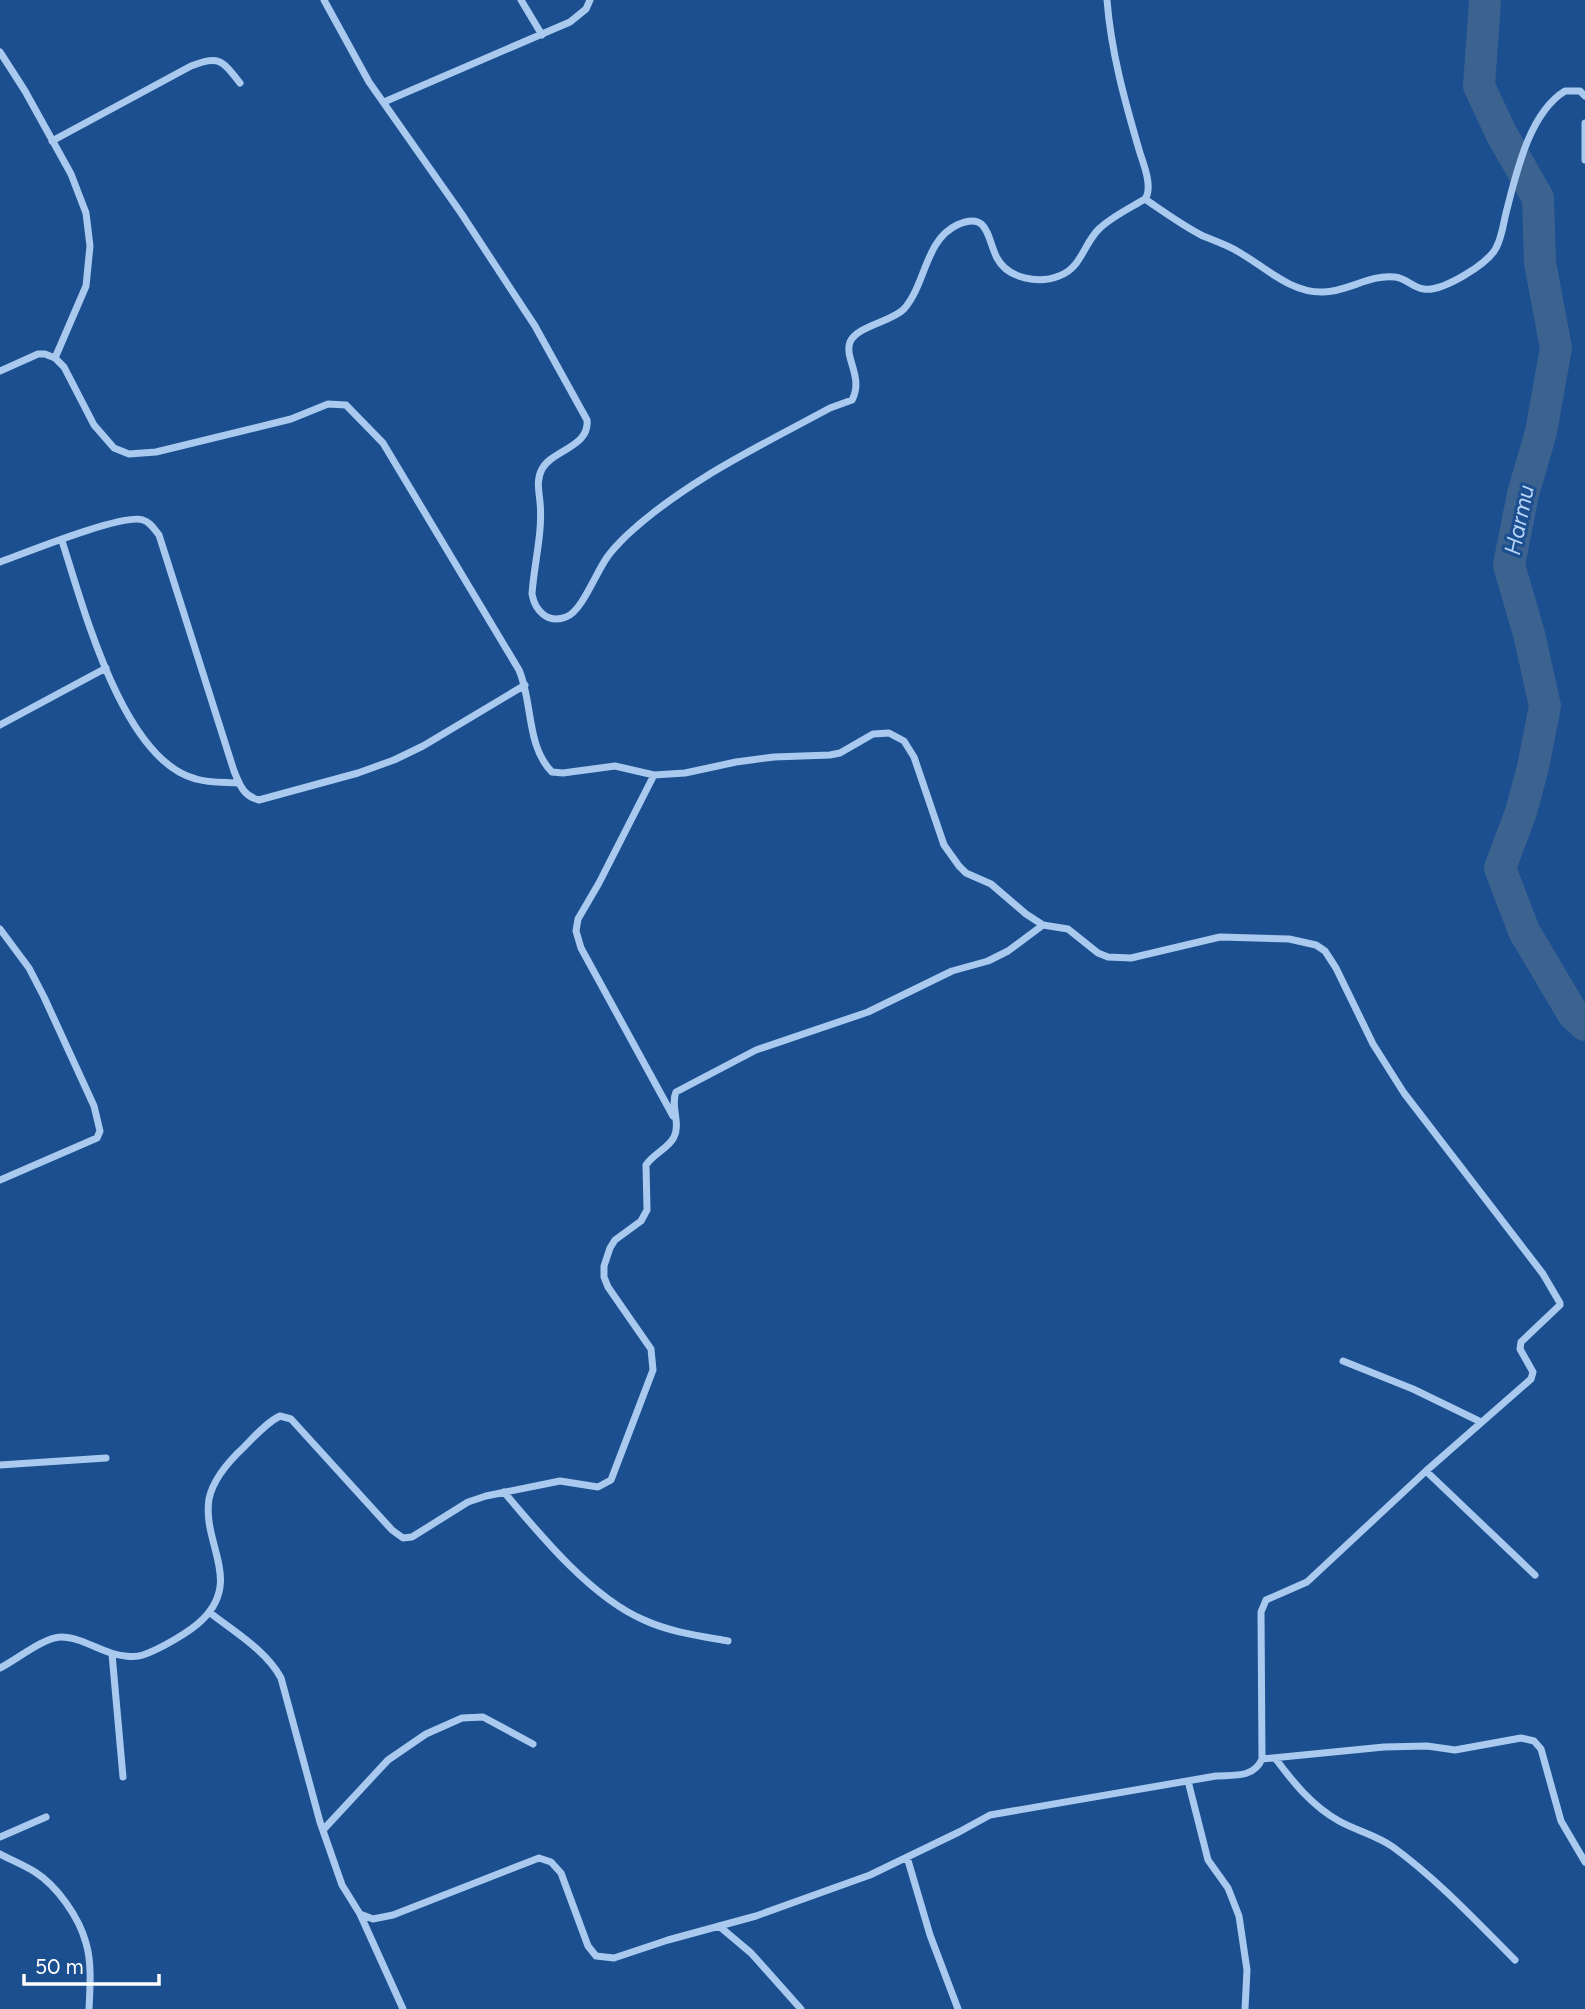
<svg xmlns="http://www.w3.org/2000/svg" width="1585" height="2009" font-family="Figtree,sans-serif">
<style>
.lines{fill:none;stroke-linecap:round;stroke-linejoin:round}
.river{stroke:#3c6290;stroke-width:32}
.minor{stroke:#a9c9ee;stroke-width:7}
.labels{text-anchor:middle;stroke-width:6;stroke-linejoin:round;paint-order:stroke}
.water-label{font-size:23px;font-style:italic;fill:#b5d3f5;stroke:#1b4f8f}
</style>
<rect width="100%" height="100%" fill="#1b4f8f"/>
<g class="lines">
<!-- river -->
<path class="river" d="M 1485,0 L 1479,86 L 1501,133 L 1538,198 L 1540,263 L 1556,348 L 1541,432 L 1523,494 L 1509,565 L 1529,634 L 1545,706 L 1533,767 L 1521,812 L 1500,868 L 1524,931 L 1573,1014 L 1585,1025"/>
<!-- minor -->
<path class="minor" d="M 324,0 L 369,82 L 461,213 L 535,326 L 587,420 C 590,447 552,450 542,469 C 536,480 539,491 540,502 C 543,533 534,563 532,594 C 535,611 548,624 566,617 C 582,612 597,570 608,556 C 613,549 620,542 626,536 C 685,481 760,446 830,408 L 852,400 C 864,378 844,358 850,342 C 857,326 891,322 904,309 C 926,284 925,240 957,225 C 989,210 987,239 997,258 C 1008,279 1039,284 1059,276 C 1082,268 1084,242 1100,228 C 1113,216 1130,208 1145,199 C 1153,188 1144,165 1140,153 C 1125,102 1111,52 1107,0
M 521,0 L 542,35
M 0,52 L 25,91 L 71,174 L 86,213 L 90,246 L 86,286 L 55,358
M 384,102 L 570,22 L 586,9 L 590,0
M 1585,123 L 1585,160
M 52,141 L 191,66 C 219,55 222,60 240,83
M 1145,199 C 1164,212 1183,226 1203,236 C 1215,241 1227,245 1237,251 C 1264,266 1290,293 1323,292 C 1348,292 1369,274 1395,277 C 1406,278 1413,288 1424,289 C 1442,292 1488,264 1496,248 C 1502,237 1503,225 1506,213 C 1516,174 1529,113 1565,91 L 1580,91 L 1585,96
M 0,371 L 38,354 L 45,354 L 55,358 L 64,367 L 94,425 L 114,448 L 129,454 L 156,452 L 291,419 L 328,404 L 346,405 L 383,443 L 519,670 C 533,702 526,746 552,772 L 563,773 L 615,766 L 654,775 L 685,773 L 736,762 L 774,757 L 830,755 L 840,753 L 873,734 L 889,733 L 904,741 L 914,757 L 944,845 L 959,866 L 966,873 L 991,884 L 1026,914 L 1043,925 L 1068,929 L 1098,953 L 1108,957 L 1131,958 L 1220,937 L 1289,939 L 1316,945 L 1325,951 L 1336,968 L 1373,1044 L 1404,1093 L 1543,1274 L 1560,1303 L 1560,1305 L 1521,1342 L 1520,1349 L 1533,1372 L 1531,1379 L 1426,1471 L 1307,1582 L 1266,1600 L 1261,1612 L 1262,1759 C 1254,1778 1234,1775 1216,1776 L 990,1815 L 959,1832 L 870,1875 L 756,1916 L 668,1940 L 614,1958 L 596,1956 L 588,1946 L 561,1873 L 551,1862 L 539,1858 L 393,1915 L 373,1919 L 360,1914 L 342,1885 L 320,1822 L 281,1678 C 266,1650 233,1631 209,1612
M 62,541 C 83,605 122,760 196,779 C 209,783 225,782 239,783
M 0,562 C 25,553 123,513 143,520 C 150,522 154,529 159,535 L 234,771 C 240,785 243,796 259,800 L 358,773 L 394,760 L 423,746 L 525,685
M 0,725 L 106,668
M 654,775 L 599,883 L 578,919 L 576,931 L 581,948 L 673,1116
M 0,929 L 29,968 L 44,997 L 94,1106 L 100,1131 L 97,1138 L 0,1180
M 1343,1361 L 1413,1389 L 1481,1422
M 0,1465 L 106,1458
M 1426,1471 L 1535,1575
M 504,1492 C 540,1535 592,1598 644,1620 C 670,1632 700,1636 728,1641
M 112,1654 L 123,1777
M 0,1668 C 16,1660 44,1637 61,1637 C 78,1637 95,1648 111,1653 C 120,1656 134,1658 143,1655 C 160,1649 190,1632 202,1620 C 243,1580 202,1544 209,1499 C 213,1479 229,1461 244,1447 C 255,1436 266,1423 280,1416 L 291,1419 L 392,1530 L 403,1538 L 412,1537 L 468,1502 L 486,1496 L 560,1481 L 598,1487 L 611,1480 L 653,1370 L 651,1349 L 608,1287 L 604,1277 L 604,1266 L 610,1248 L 615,1240 L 641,1221 L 647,1210 L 646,1165 C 653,1154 669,1148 674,1137 C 681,1123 670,1106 676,1092 L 756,1050 L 868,1012 L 952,971 L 988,961 L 1008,951 L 1043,925
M 1275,1758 C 1293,1782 1312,1806 1339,1821 C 1357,1831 1376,1835 1393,1847 C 1438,1880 1476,1921 1515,1960
M 1262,1759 L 1384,1747 L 1427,1746 L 1455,1750 L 1521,1738 L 1534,1741 L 1541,1749 L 1561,1821 L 1585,1862
M 1188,1781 L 1208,1860 L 1228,1888 L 1239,1916 L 1247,1970 L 1245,2009
M 323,1830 L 388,1760 L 426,1734 L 462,1718 L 483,1717 L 533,1744
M 0,1837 L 46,1817
M 0,1854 C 11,1860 24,1865 35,1872 C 57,1886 79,1917 86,1943 C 92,1963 90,1988 89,2009
M 907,1857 L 930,1935 L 958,2009
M 360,1914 L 403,2009
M 719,1926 L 751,1953 L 801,2009"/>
</g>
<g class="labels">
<!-- water labels -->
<g class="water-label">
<text transform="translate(1519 520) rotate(-78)" y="8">Harmu</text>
</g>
</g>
<!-- scale -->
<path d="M24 1974v10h135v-10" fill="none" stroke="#ffffff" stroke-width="3.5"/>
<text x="35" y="1974" font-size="21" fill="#ffffff" stroke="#1b4f8f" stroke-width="5" paint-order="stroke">50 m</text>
</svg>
